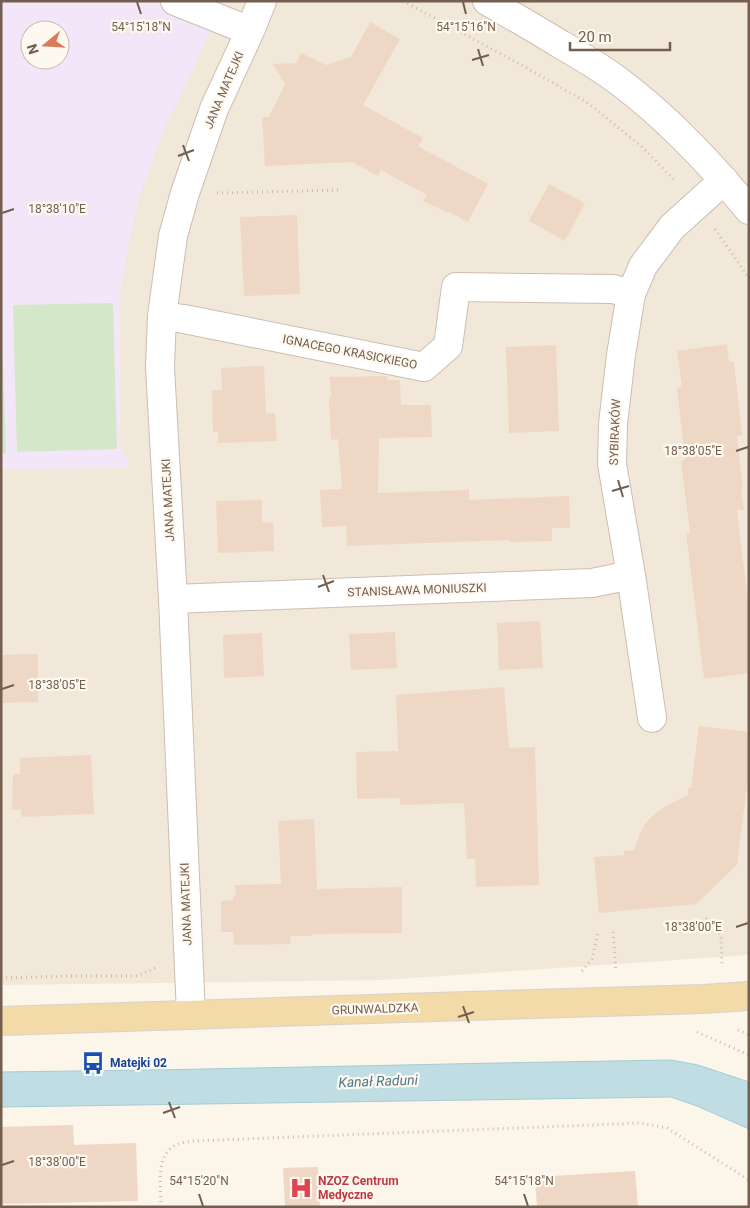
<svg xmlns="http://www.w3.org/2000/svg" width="750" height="1208" font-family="Roboto,sans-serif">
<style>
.residential{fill:#f2e8d9;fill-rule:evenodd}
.education{fill:#f2e6f8;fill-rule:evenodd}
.green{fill:#d4e8c9}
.water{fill:#c0dde3;stroke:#a7cbd4}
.building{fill:#eed7c4}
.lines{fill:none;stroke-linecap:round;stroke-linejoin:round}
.minor-casing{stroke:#ccbeb1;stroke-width:30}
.major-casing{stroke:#d8d2ce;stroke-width:30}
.path{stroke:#d3baa7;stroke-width:3;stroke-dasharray:1 4;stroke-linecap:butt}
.minor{stroke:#fff;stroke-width:28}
.major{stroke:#f3dba9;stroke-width:28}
.ticks{fill:none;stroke:#745e4f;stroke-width:2}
.labels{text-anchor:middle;stroke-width:4.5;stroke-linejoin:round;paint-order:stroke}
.street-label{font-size:12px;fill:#745e4f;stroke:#fef9f0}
.transit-label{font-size:12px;font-weight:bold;fill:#164399;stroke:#fef9f0;text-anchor:start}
.health-label{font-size:12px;font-weight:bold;fill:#be3a42;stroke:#fef9f0;text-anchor:start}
.water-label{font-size:14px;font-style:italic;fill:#4b7985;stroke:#fef9f0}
.ticks-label{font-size:12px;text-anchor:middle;fill:#745e4f;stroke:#fef9f0;stroke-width:4.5;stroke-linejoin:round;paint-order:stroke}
</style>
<rect width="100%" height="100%" fill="#fbf5ea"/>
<!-- residential -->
<path class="residential" d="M 1,1 L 749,1 L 749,955 L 383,980 L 1,985 ZM 30,30 L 60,30 L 60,60 L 30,60 Z"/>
<!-- education -->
<path class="education" d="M 1,1 L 219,1 L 205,44 L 165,127 L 139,197 L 129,243 L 120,294 L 120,448 L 127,459 L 129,468 L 1,469 ZM 30,30 L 60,30 L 60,60 L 30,60 Z"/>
<!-- green -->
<path class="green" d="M 113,303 L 117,449 L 17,452 L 13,305 Z
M 1,307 L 6,453 L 1,453 Z"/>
<!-- water -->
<path class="water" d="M 671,1060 L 698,1065 L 749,1082 L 749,1129 L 697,1106 L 671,1097 L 1,1107 L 1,1072 C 225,1070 448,1063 671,1060 Z"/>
<!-- building -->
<path class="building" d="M 370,22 L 400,39 L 363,105 L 423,138 L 418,146 L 488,184 L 468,222 L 449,212 L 448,213 L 423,201 L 427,195 L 381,170 L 378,176 L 352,162 L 265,166 L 262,117 L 269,117 L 285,84 L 273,64 L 296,63 L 301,53 L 326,65 L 351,57 Z
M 549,184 L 585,203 L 565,241 L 529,221 Z
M 297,215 L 300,294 L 244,296 L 240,217 Z
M 727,344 L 729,362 L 734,362 L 742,435 L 737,436 L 743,489 L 741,489 L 744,510 L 737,510 L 749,610 L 749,673 L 704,679 L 686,533 L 690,533 L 681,461 L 685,460 L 677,388 L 682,387 L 677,351 Z
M 556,345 L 559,431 L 509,433 L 506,347 Z
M 264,366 L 266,414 L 275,413 L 277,441 L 218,443 L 218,432 L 213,432 L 212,390 L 222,390 L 221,368 Z
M 387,376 L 388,380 L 400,380 L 401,405 L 431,405 L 432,437 L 379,438 L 378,493 L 469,490 L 469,500 L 569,496 L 570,528 L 552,528 L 552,541 L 510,542 L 509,540 L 347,546 L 346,526 L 322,527 L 320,490 L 342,489 L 338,439 L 331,440 L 329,399 L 331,396 L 330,377 Z
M 262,500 L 262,523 L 273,522 L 274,551 L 218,553 L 216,501 Z
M 540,621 L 543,668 L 499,670 L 497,623 Z
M 395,632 L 397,668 L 351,670 L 349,634 Z
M 262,633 L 264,676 L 224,678 L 223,635 Z
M 38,654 L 38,702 L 1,703 L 1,655 Z
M 504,687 L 509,748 L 535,747 L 539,885 L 476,887 L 475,859 L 467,859 L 464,803 L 400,805 L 400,798 L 357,799 L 356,752 L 398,751 L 396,695 Z
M 699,726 L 749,732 L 749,770 L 737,865 L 696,904 L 599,913 L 594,857 L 624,855 L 624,851 L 634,850 L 639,836 L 645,824 L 651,817 L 664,807 L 688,795 L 688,788 L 691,788 Z
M 91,755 L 94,814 L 22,817 L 21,809 L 12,810 L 13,774 L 20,774 L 20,758 Z
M 314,819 L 317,889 L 402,887 L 402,933 L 312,934 L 312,936 L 290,936 L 291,944 L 234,945 L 233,932 L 221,932 L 221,901 L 233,900 L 233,896 L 236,896 L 235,885 L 281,884 L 278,821 Z
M 73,1125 L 74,1145 L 136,1143 L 138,1201 L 1,1204 L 1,1127 Z
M 318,1167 L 320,1207 L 285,1207 L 283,1168 Z
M 635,1171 L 638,1207 L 537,1207 L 535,1177 Z"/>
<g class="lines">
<defs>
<path id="minor" d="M 175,1 L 250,31
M 487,1 C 511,15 536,29 560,44 C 581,56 602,68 621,83 C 669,119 711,164 749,210
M 162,316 L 184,319 L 424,367 L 448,346 L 456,287 L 613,289 L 631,294
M 173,599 L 592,583 L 631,575
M 652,718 L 631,575 L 612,464 L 613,424 L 621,355 L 631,294 L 643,266 L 672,227 L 724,180
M 191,1015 L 173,599 L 160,367 L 162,316 L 173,236 L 185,193 L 214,109 L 250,31 L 262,1"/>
<path id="major" d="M 1,1021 L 434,1007 L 703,999 L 749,996"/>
</defs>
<!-- minor casing -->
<use href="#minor" class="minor-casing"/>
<!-- major casing -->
<use href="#major" class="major-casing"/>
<!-- path -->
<path class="path" d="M 403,1 L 525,67 L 588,103 L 641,146 L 676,182
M 217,193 L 339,190
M 715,229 L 749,278
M 706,918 L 721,935 L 722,966
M 613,932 L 616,971
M 582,971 L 592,959 L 598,933
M 1,978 L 69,976 L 137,976 L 158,967
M 738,1030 L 749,1035
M 697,1032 L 749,1055
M 161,1207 C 161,1188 155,1157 174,1146 C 179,1143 187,1142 193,1141 L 641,1123 L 667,1128 L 749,1180"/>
<!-- minor -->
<use href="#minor" class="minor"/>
<!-- major -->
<use href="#major" class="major"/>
</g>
<!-- ticks -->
<path class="ticks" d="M 137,2 L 141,14M 463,2 L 466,14M 478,49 L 483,66M 472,60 L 489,55M 183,145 L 189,161M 178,156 L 194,150M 2,213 L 14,209M 736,451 L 748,447M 618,480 L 623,497M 612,491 L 629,486M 323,575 L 329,592M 318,587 L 334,581M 2,689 L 14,685M 736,927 L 748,923M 463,1006 L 469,1023M 458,1017 L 474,1012M 169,1102 L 175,1118M 163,1113 L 180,1107M 2,1165 L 14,1161M 199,1194 L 203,1206M 524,1194 L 528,1206"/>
<!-- icons -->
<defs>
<symbol id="bus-bare" viewBox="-9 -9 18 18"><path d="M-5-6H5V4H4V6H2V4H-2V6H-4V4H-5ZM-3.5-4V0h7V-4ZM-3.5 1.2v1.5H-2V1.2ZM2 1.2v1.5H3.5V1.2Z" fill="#1a4fb4" stroke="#fef9f0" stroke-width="2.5" paint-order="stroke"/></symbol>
<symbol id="hospital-bare" viewBox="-9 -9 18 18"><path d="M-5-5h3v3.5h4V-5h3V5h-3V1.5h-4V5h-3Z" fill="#e0444e" stroke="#fef9f0" stroke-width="2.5" paint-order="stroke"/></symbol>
</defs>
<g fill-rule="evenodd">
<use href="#bus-bare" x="77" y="1047" width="32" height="32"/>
<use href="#hospital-bare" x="285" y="1172" width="32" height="32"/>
</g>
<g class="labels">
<!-- street labels -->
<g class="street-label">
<text transform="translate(224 90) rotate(-67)" y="4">JANA MATEJKI</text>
<text transform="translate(350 352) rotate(11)" y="4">IGNACEGO KRASICKIEGO</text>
<text transform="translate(615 432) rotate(-88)" y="4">SYBIRAKÓW</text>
<text transform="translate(168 500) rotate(-93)" y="4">JANA MATEJKI</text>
<text transform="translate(417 590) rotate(-2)" y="4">STANISŁAWA MONIUSZKI</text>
<text transform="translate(186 904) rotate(-92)" y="4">JANA MATEJKI</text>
<text transform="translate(375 1009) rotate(-2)" y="4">GRUNWALDZKA</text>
</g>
<!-- transit labels -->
<g class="transit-label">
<text x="110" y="1067">Matejki 02</text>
</g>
<!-- health labels -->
<g class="health-label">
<text x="318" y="1185">NZOZ Centrum<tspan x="318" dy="14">Medyczne</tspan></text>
</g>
<!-- water labels -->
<g class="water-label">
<text transform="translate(378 1081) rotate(-2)" y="5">Kanał Raduni</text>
</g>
</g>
<g class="ticks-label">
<text x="141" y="31">54°15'18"N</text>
<text x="466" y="31">54°15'16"N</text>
<text x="57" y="213">18°38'10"E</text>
<text x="693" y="455">18°38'05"E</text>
<text x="57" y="689">18°38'05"E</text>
<text x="693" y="931">18°38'00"E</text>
<text x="57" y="1166">18°38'00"E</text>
<text x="199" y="1185">54°15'20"N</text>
<text x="524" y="1185">54°15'18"N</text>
</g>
<!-- border -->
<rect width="750" height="1208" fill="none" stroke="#745e4f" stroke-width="5"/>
<!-- north arrow -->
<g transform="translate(45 45) rotate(252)"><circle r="24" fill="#fef9f0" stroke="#c7bbb0"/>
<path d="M0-4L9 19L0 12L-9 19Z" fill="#da7c5b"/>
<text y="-8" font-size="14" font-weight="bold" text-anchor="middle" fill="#745e4f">N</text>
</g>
<!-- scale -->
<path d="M570 42v8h100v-8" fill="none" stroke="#745e4f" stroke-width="2.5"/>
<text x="578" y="42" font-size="15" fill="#745e4f" stroke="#fef9f0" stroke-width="4" paint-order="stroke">20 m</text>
</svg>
